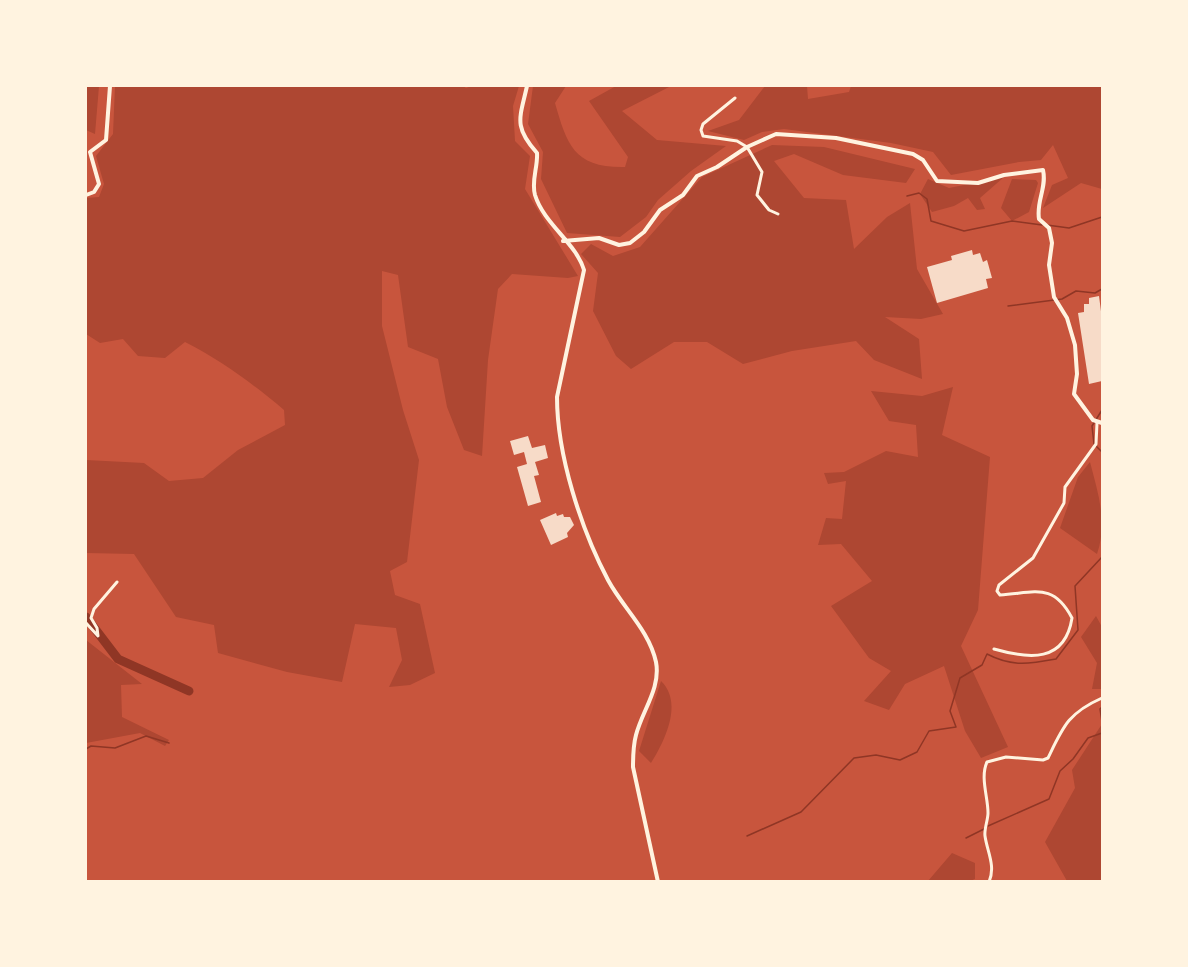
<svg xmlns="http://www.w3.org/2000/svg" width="1188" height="967" font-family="Signika,sans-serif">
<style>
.green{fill:#ae4732}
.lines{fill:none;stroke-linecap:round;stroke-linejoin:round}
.stream{stroke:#8f3625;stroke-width:1.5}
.river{stroke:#8f3625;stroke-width:9}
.building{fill:#f7dbc8}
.minor{stroke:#fff3e0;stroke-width:3}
.tertiary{stroke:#fff3e0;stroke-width:4}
</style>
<rect width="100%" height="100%" fill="#c8553d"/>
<!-- green -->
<path class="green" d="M 86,86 L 99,86 L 95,134 L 86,130 Z
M 115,86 L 463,86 L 466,88 L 472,86 L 519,86 L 513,106 L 515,141 L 530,156 L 525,189 L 578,276 L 568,278 L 512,274 L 498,289 L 488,360 L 482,456 L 464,450 L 447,407 L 438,359 L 408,347 L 398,275 L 382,271 L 382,326 L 403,410 L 419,460 L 407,562 L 390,571 L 395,595 L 420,604 L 435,673 L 410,685 L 389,687 L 402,660 L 396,628 L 355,624 L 342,682 L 287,672 L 218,653 L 214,625 L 176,617 L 134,554 L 86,553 L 86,460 L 144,463 L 169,481 L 203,478 L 238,450 L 285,425 L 284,410 C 252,383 222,361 185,342 L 165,358 L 138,356 L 123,339 L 100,343 L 86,334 L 86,198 L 99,197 L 104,184 L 96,156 L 113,134 Z
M 533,86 L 566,86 L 555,103 C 567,145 574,168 625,167 L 628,157 L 589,101 L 616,86 L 671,86 L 622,111 L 657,140 L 726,146 L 691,171 L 658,200 L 646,217 L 620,237 L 567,233 L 541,179 L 543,152 L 528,124 Z
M 765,86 L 807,86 L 808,99 L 849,92 L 851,86 L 1102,86 L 1102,189 L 1081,183 L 1043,208 L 1052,185 L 1068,178 L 1053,145 L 1041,160 L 1019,162 L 951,175 L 933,152 L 891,143 L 784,129 L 762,132 L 744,140 L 708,131 L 739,120 Z
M 772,145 L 824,147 L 915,169 L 906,183 L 843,175 L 794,154 L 774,161 L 804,198 L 846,200 L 854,249 L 887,217 L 910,203 L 917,269 L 943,314 L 921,319 L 885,317 L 919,339 L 922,379 L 874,360 L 856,341 L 792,351 L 743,364 L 707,342 L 674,342 L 631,369 L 616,356 L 593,311 L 598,273 L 581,254 L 591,244 L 613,256 L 640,247 L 702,177 Z
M 1004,177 L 980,198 L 985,209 L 977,210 L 968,198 L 954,206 L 932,212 L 920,194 L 928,179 L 949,188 Z
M 1012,179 L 1036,180 L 1038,183 L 1029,212 L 1012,221 L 1001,208 Z
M 953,387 L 942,435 L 990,457 L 978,610 L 961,646 L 1008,747 L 981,758 L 965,731 L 944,666 L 905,684 L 889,710 L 864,701 L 891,671 L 869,658 L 831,606 L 872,581 L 841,544 L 818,545 L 826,518 L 842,519 L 846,481 L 828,484 L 824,473 L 844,472 L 886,451 L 918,457 L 916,425 L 889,421 L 871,391 L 922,396 Z
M 1090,462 C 1098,493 1108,522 1097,554 L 1060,528 L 1078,477 Z
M 1096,616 L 1102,627 L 1102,689 L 1092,689 L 1097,663 L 1081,637 Z
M 86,640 L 142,684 L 121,685 L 122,717 L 169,740 L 165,746 L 140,733 L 86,743 Z
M 661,681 C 684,703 664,742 651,763 L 639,751 Z
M 1102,724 L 1102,881 L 1067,881 L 1045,842 L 1075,788 L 1072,770 Z
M 952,853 L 975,863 L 975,879 L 970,881 L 928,881 Z"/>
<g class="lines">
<!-- stream -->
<path class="stream" d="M 907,196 L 919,193 L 927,199 L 931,221 L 964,231 L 1012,221 L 1042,225
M 1047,225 L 1069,228 L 1102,217
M 1008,306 L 1062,299 L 1076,291 L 1095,293 L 1102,289
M 1102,410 L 1092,426 L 1094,444 L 1102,452
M 1102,707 L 1100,709 L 1102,722
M 86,749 L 91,746 L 115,748 L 146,736 L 169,743
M 988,826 L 1049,799 L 1060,771 L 1073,759 L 1088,738 L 1102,733
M 747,836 L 801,812 L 854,758 L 876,755 L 900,760 L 917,752 L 929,731 L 956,727 L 950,711 L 960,678 L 982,665 L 987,654 C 1012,667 1029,664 1056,659 L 1078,630 L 1075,586 L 1102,557
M 966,838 L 984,829"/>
<!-- river -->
<path class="river" d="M 86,617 L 118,659 L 189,691"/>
</g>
<!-- building -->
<path class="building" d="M 972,250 L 973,255 L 980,253 L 983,262 L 987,260 L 992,278 L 986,279 L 988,288 L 937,303 L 927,267 L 952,260 L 951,256 Z
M 1099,296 L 1102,319 L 1102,381 L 1089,384 L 1078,313 L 1084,312 L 1084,304 L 1089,304 L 1089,298 Z
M 528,436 L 532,448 L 545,445 L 548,458 L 535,462 L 539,475 L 534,476 L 541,502 L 528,506 L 517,467 L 527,464 L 524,452 L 514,455 L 510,441 Z
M 556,513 L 557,516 L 563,514 L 564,517 L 570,517 L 574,525 L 567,533 L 568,537 L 551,545 L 540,520 Z"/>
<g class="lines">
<!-- minor -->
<path class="minor" d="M 735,98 L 703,124 L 701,130 L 703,136 L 737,141 L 747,147 L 762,172 L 757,195 L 769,210 L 778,214
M 86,623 L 98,636 L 97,628 L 91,618 L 94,609 L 117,582
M 994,649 C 1029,659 1065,663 1072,618 C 1053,582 1035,593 1000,595 L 997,591 L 999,585 L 1033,558 L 1064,503 L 1065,487 L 1096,444 L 1097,423
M 989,882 C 996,866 987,851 985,836 C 984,829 988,820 988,813 C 988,797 980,777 987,762 L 1006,757 L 1043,760 L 1048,758 C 1063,727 1068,713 1102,698"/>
<!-- tertiary -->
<path class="tertiary" d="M 527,86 C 520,118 513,126 537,153 C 538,167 531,181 535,195 C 544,224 576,243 584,270 L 557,397 C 557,455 581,529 608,580 C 623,608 649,630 656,662 C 661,688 642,711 636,735 C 633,746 633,756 633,767 L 658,882
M 86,195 L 94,192 L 99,184 L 90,152 L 106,140 L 110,86
M 563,241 L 599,238 L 619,245 L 630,243 L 644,232 L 660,210 L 683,195 L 697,176 L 717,167 L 747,147 L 776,134 L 836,138 L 913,154 L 923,160 L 937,181 L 978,183 L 1004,175 L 1043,170 C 1047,188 1036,201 1039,219 L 1049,228 L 1052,243 L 1049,265 L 1054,297 L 1067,318 L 1075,345 L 1077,374 L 1074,394 L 1093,420 L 1102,423"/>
</g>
<!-- border -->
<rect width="1188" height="967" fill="none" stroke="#fff3e0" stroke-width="174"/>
</svg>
